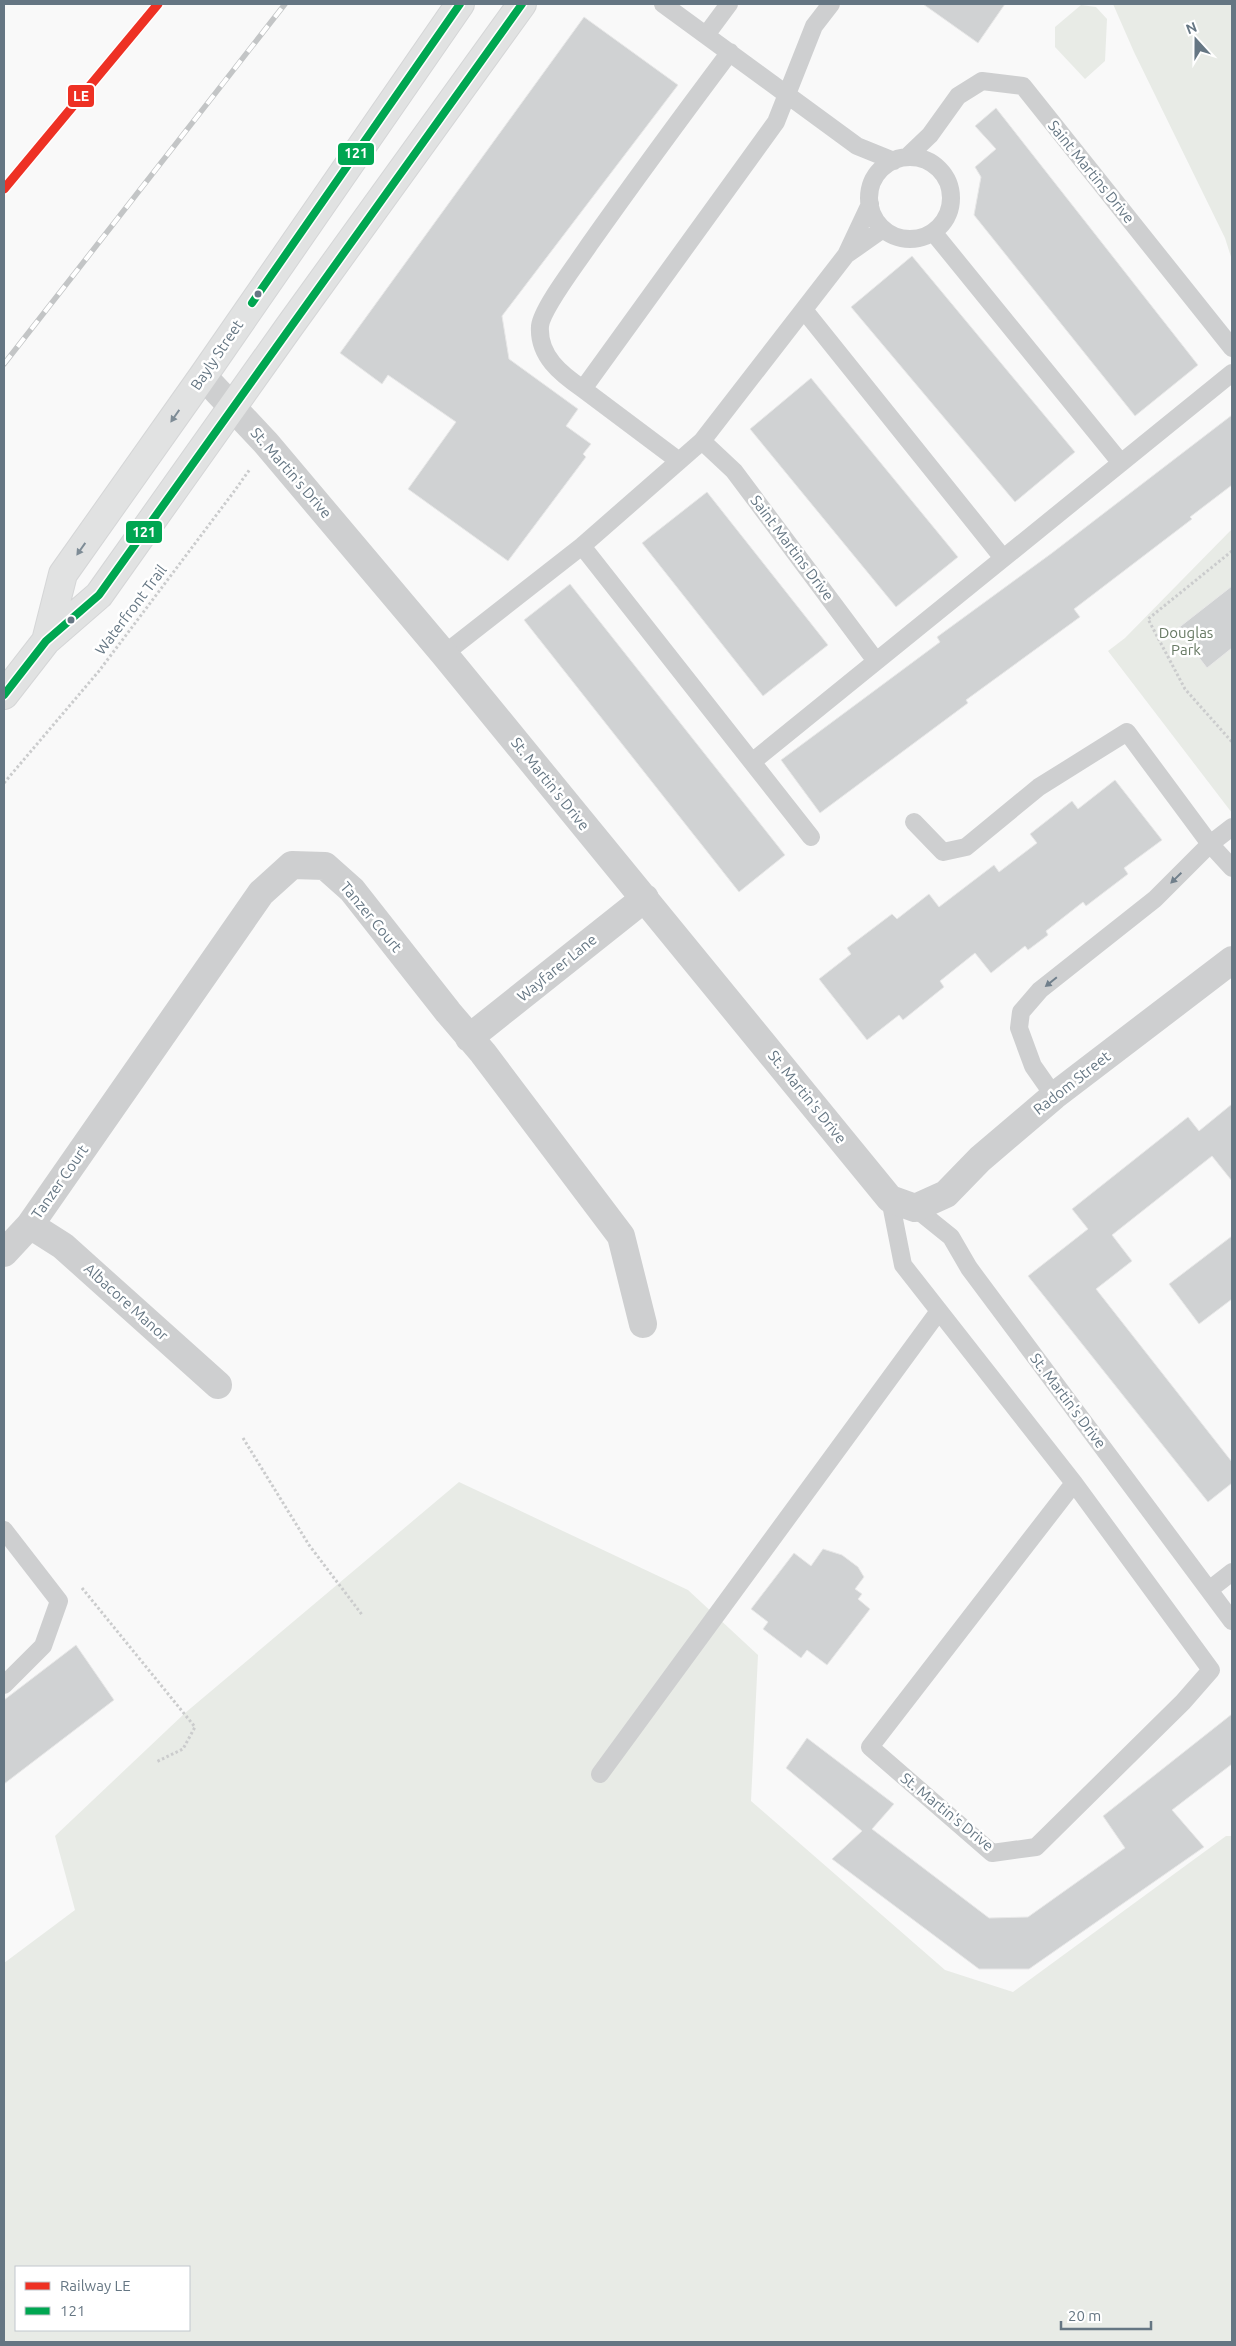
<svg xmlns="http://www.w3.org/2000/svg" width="1236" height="2346" font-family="Ubuntu,sans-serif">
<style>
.green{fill:#e8ebe6;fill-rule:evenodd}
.building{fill:#d0d2d3;stroke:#e8e8e8}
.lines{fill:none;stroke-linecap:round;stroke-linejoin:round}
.secondary-casing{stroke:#d5d6d7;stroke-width:30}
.path{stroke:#cbcccd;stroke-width:3;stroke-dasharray:2.5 2.5;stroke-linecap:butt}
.lane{stroke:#cecfd0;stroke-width:18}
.street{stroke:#cecfd0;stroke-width:28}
.secondary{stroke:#e1e2e2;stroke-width:28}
.rail-casing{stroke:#c3c5c6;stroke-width:5.5}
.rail{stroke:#fff;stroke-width:4;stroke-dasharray:11;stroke-linecap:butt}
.bus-1-casing{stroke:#fff;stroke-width:11}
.bus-1{stroke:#00a651;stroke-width:8}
.rail-1-casing{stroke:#fff;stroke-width:12}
.rail-1{stroke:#ee3124;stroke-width:9}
.oneway{fill:#7e8c96}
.oneway2{fill:#707f8b}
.bus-dot{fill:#657683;stroke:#fff;stroke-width:2}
.labels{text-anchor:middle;stroke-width:5;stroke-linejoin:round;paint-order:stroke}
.street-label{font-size:15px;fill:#657683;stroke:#fff}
.park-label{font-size:15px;fill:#687a64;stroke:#fff}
.line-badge{stroke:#fff;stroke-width:2}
.badge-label{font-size:14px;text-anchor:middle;font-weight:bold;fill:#fff}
</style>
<rect width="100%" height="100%" fill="#f9f9f9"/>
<!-- green -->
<path class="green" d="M 1113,4 L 1232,4 L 1232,260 L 1225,238 L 1134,52 Z
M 1081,5 L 1096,7 L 1107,19 L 1105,61 L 1085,79 L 1055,47 L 1055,27 Z
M 1232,529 L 1232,813 L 1108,651 L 1125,638 Z
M 459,1482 L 688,1590 L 758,1655 L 751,1801 L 945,1970 L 1013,1992 L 1226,1836 L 1232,1836 L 1232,2342 L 4,2342 L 4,1963 L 75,1910 L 55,1836 L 185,1713 ZM 16,2267 L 189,2267 L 189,2330 L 16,2330 Z"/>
<!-- building -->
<path class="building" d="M 923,4 L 1005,4 L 978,43 Z
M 584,17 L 678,85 L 502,316 L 509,359 L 578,409 L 566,426 L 591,444 L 583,454 L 586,457 L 508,561 L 408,489 L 456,422 L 388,375 L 382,384 L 340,353 Z
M 996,108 L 1198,365 L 1135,416 L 974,215 L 981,177 L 975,167 L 996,149 L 975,126 Z
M 912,256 L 1075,452 L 1015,502 L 851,307 Z
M 811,378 L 958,557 L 896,607 L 750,429 Z
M 1232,415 L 1232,485 L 1190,517 L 1192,519 L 1074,609 L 1080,617 L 966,700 L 968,703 L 820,813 L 781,760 L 940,642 L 937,637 L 1052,553 Z
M 707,492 L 828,645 L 763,696 L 642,543 Z
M 570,584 L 785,855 L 739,892 L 524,620 Z
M 1232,586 L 1232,648 L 1207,668 L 1177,629 Z
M 1115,780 L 1162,840 L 1124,868 L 1128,874 L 1086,906 L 1083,902 L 1046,931 L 1048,935 L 1028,950 L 1025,946 L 991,973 L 975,953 L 940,981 L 944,987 L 903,1020 L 899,1015 L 867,1040 L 819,979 L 851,954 L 847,948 L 892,914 L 897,919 L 929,894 L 939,907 L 994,865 L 999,872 L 1037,843 L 1030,834 L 1072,801 L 1078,809 Z
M 1232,1104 L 1232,1181 L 1212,1156 L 1112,1235 L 1132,1261 L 1096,1289 L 1232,1462 L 1232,1483 L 1208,1502 L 1028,1276 L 1088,1229 L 1072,1209 L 1188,1117 L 1199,1131 Z
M 1232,1236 L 1232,1299 L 1199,1324 L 1169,1284 Z
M 823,1549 L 842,1555 L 858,1567 L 864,1577 L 855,1589 L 862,1594 L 858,1599 L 870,1609 L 827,1665 L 807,1650 L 801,1658 L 763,1629 L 768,1622 L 751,1609 L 794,1553 L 811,1566 Z
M 76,1645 L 114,1700 L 4,1784 L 4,1700 Z
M 1232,1714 L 1232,1764 L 1172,1810 L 1204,1847 L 1029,1969 L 979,1969 L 832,1859 L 862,1831 L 786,1768 L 807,1738 L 894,1804 L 872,1829 L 989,1918 L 1028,1917 L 1125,1848 L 1103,1816 Z"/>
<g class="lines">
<defs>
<path id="secondary" d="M 46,641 L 63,574 L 203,376 L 460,4
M 4,695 L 46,641 L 99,595 L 289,327 L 522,4"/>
</defs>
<!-- secondary casing -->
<use href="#secondary" class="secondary-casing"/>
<!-- path -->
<path class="path" d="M 1232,551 L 1148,619 L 1185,689 L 1232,742
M 4,783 L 99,671 L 233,493 L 250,469
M 243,1438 L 309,1545 L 363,1616
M 82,1588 L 195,1727 L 183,1749 L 156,1762"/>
<!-- lane -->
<path class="lane" d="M 663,4 L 857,146 L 894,161
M 706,35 L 729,4
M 907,157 L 930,135 L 958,96 L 982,81 L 1023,86 L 1232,348
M869 198a41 41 0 1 1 82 0a41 41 0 1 1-82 0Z
M 933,232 L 1121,463
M 846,255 L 883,229
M 804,310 L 1003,558
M 583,389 C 561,374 538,356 540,326 C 542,308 578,262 589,245 C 635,180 682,116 730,52
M 702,441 L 734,471 L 876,661
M 679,461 L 583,389 L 776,122 L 814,26 L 831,4
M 582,546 L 811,837
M 444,654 L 582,546 L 702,441 L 846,255 L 870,204
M 752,762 L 1232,373
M 914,822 L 943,852 L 966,847 L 1039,787 L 1127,732 L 1210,844 L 1232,868
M 1054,1096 L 1033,1066 L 1019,1028 L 1021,1012 L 1040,990 L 1155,899 L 1210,844 L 1232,827
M 890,1199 L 903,1265 L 1074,1483 L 1211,1670 L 1183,1702 L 1036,1847 L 992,1853 L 870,1747 L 1074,1483
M 915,1208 L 951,1237 L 969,1268 L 1232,1621
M 4,1530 L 59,1601 L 43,1646 L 4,1685
M 1209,1590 L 1232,1572
M 600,1774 L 939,1311"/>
<!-- street -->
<path class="street" d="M 203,376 L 266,443 L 444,654 L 890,1199 L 915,1208 L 946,1194 L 980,1159 L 1054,1096 L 1232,960
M 469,1038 L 645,898
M 30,1225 L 63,1246 L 218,1385
M 4,1253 L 30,1225 L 261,893 L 292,865 L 325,866 L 352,890 L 448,1012 L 483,1053 L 621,1236 L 643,1324"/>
<!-- secondary -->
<use href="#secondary" class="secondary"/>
<defs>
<path id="rail" d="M 4,364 L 285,4"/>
</defs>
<!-- rail casing -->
<use href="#rail" class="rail-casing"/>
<!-- rail -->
<use href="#rail" class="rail"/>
<defs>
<path id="bus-1" d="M 252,303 L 460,4
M 4,695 L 46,641 L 99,595 L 522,4"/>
</defs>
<!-- bus-1 casing -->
<use href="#bus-1" class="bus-1-casing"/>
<!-- bus-1 -->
<use href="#bus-1" class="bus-1"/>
<defs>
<path id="rail-1" d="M 4,189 L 158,4"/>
</defs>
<!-- rail-1 casing -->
<use href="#rail-1" class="rail-1-casing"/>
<!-- rail-1 -->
<use href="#rail-1" class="rail-1"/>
</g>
<!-- one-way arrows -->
<defs><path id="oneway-solid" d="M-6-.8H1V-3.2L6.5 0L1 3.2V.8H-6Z" transform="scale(1.25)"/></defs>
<g class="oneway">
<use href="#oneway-solid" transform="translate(175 416) rotate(125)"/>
<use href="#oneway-solid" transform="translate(81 549) rotate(125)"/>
</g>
<g class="oneway2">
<use href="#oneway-solid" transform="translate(1176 878) rotate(136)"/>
<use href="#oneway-solid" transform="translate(1051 982) rotate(141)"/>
</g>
<!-- markers -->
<g class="bus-dot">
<circle cx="258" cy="294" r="4.5"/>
<circle cx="71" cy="620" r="4.5"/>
</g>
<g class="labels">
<!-- street labels -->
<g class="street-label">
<text transform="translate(1091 172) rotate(51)" y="5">Saint Martins Drive</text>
<text transform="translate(217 355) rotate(-56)" y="5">Bayly Street</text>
<text transform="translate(291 473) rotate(49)" y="5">St. Martin's Drive</text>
<text transform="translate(792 548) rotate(53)" y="5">Saint Martins Drive</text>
<text transform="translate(131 610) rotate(-53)" y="5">Waterfront Trail</text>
<text transform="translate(550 784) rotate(51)" y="5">St. Martin's Drive</text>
<text transform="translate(371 917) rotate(50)" y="5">Tanzer Court</text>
<text transform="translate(557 968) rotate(-39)" y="5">Wayfarer Lane</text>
<text transform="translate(1072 1083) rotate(-38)" y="5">Radom Street</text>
<text transform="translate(807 1097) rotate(51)" y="5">St. Martin's Drive</text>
<text transform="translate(60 1182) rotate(-55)" y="5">Tanzer Court</text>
<text transform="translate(126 1302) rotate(42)" y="5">Albacore Manor</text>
<text transform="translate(1068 1401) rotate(53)" y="5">St. Martin's Drive</text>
<text transform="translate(947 1812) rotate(39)" y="5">St. Martin's Drive</text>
</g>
<!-- park labels -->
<g class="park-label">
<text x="1186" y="638">Douglas<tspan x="1186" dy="17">Park</tspan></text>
</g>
</g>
<g class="line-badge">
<rect x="67" y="84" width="28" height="24" rx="5" fill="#ee3124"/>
<rect x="337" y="142" width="38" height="24" rx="5" fill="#00a651"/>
<rect x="125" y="520" width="38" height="24" rx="5" fill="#00a651"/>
</g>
<g class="badge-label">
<text x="81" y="101">LE</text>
<text x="356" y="158">121</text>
<text x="144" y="537">121</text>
</g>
<!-- border -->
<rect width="1236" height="2346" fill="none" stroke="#657683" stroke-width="10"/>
<!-- legend -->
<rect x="15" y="2266" width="175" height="65" fill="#ffffff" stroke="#c1c8cd"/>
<rect x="25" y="2282" width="25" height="8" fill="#ee3124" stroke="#c1c8cd"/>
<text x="60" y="2291" font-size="15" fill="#657683">Railway LE</text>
<rect x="25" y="2307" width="25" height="8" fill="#00a651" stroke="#c1c8cd"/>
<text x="60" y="2316" font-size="15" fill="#657683">121</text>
<!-- north arrow -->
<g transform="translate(1196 40) rotate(339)" stroke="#ffffff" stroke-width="4" paint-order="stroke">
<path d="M0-4L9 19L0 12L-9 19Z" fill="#657683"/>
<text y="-8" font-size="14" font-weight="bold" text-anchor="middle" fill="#657683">N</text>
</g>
<!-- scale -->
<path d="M1061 2321v8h90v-8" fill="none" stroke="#657683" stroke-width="2.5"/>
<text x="1068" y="2321" font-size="15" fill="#657683" stroke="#ffffff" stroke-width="4" paint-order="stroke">20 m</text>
</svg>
